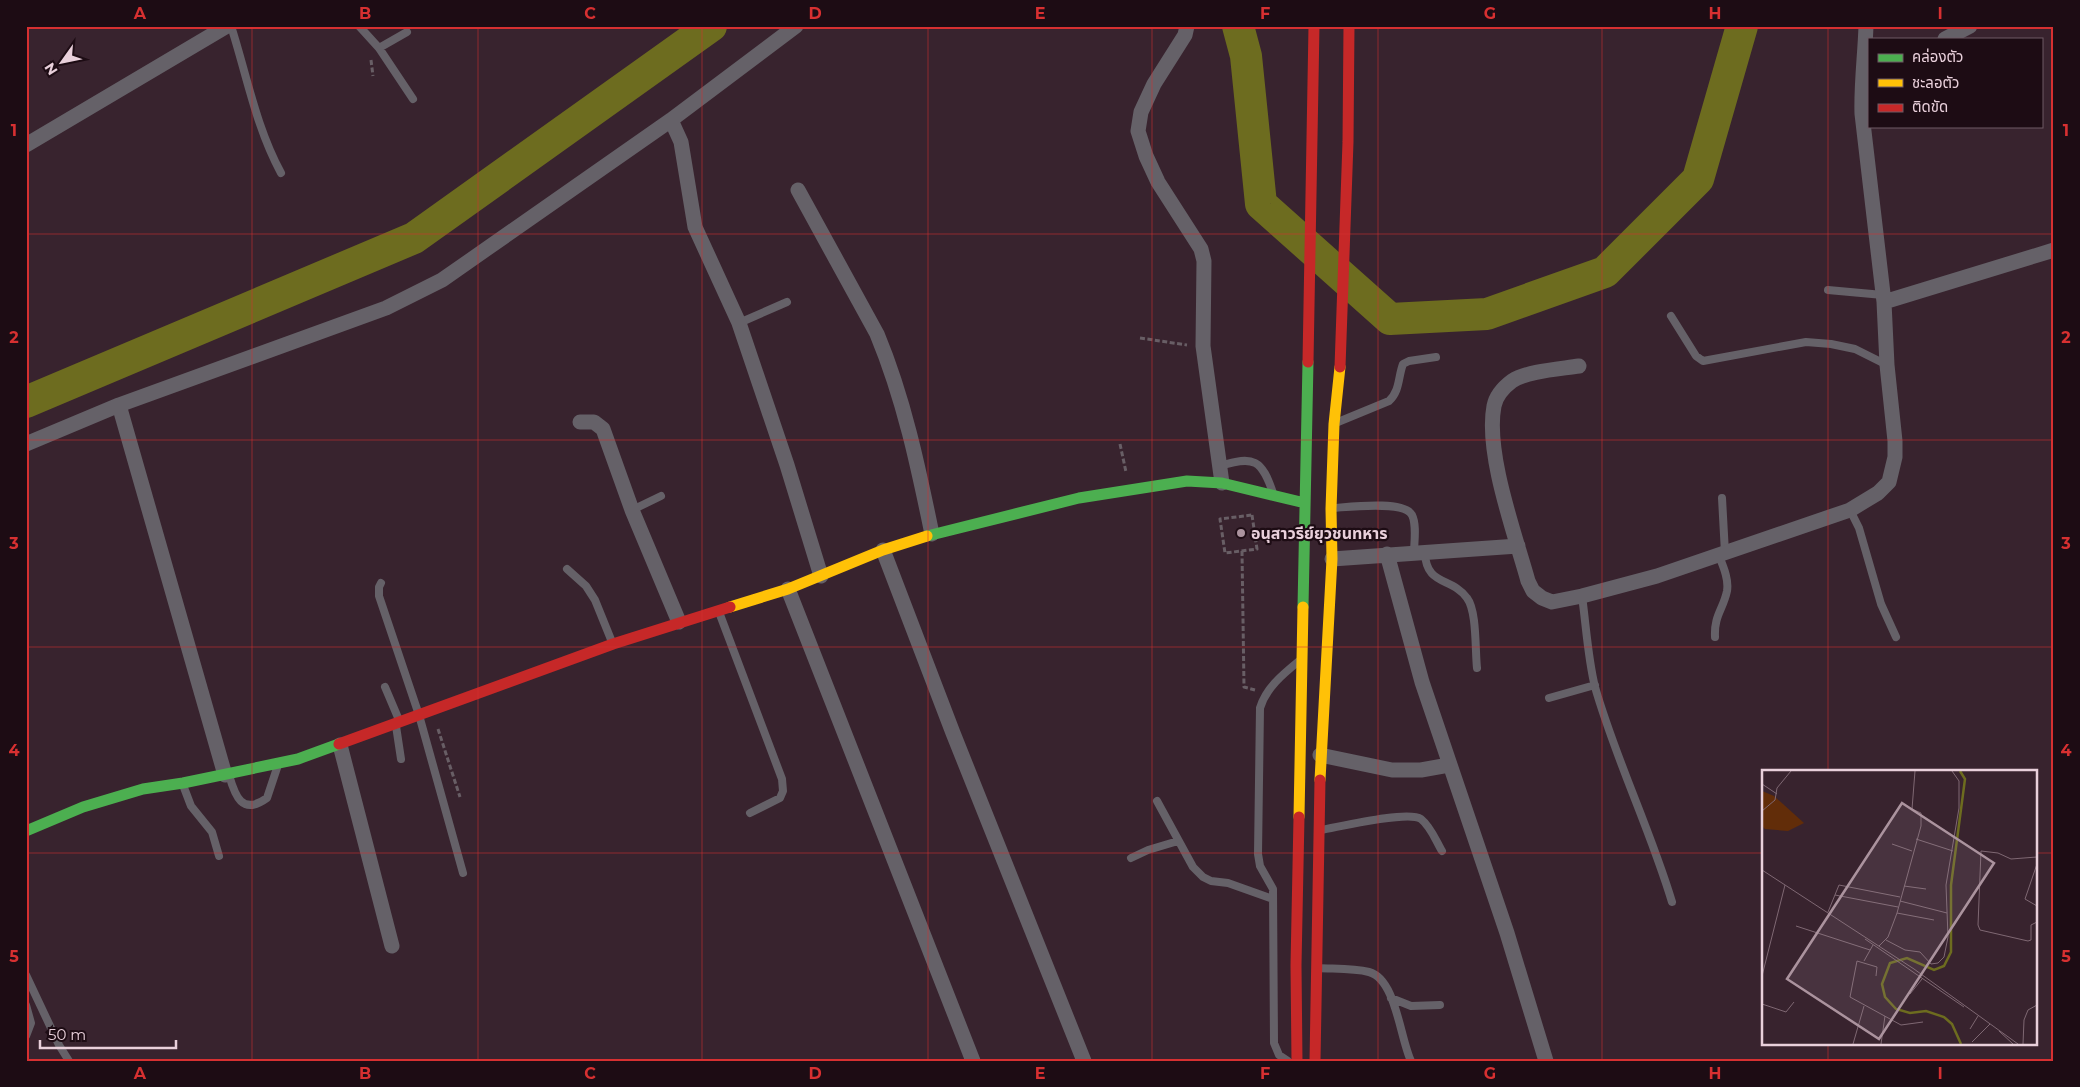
<svg xmlns="http://www.w3.org/2000/svg" width="2080" height="1087" font-family="Montserrat,'Noto Sans Thai',sans-serif">
<style>
.lines{fill:none;stroke-linecap:round;stroke-linejoin:round}
.river{stroke:#6d6c1f;stroke-width:32}
.path{stroke:#685e65;stroke-width:3;stroke-dasharray:5 2.5;stroke-linecap:butt}
.lane{stroke:#656168;stroke-width:8}
.street{stroke:#656168;stroke-width:15}
.fast{stroke:#4caf50;stroke-width:11}
.slow{stroke:#ffc107;stroke-width:11}
.jam{stroke:#c62828;stroke-width:11}
.grid{fill:none;stroke:#d73031;stroke-width:1;stroke-opacity:0.55}
.poi-dot{fill:#ab939e;stroke:#1d0c14;stroke-width:2}
.labels{text-anchor:middle;stroke-width:4.5;stroke-linejoin:round;paint-order:stroke}
.poi-label{font-size:16px;font-weight:bold;fill:#e9d0db;stroke:#1d0c14;text-anchor:start}
.inset-river{fill:none;stroke:#6d6c1f;stroke-width:2.5}
.inset-road{fill:none;stroke:#7f6873;stroke-width:1}
.view{fill:#ab939e;fill-opacity:0.15;stroke:#ab939e;stroke-width:2.5}
.inset-edge{fill:none;stroke:#e9d0db;stroke-width:2.5}
.neatline{fill:none;stroke:#d73031;stroke-width:2}
.grid-label{font-size:16px;text-anchor:middle;font-weight:bold;fill:#d73031}
</style>
<rect width="100%" height="100%" fill="#38232e"/>
<g class="lines">
<!-- river -->
<path class="river" d="M 1238,26 L 1246,56 L 1261,204 L 1390,319 L 1487,314 L 1605,272 L 1698,179 L 1742,26
M 26,402 L 414,238 L 711,26"/>
<!-- path -->
<path class="path" d="M 371,60 L 373,76
M 1140,338 L 1187,345
M 1120,444 L 1126,472
M 1252,515 L 1257,549 L 1225,553 L 1220,519 Z
M 1242,551 L 1244,687 L 1255,690
M 438,729 L 460,797"/>
<!-- lane -->
<path class="lane" d="M 231,26 C 247,76 256,127 281,173
M 359,26 L 379,48 L 413,99
M 379,48 L 407,32
M 1828,290 L 1883,295
M 1671,316 L 1696,356 L 1703,361 L 1806,342 L 1831,344 L 1855,349 L 1887,365
M 739,323 L 787,302
M 1338,422 L 1389,401 C 1400,391 1398,377 1403,364 L 1409,361 L 1436,357
M 1220,466 C 1254,455 1262,460 1273,493
M 1722,498 L 1725,553
M 1333,508 C 1349,507 1404,500 1412,515 C 1417,525 1414,543 1414,553
M 632,510 L 661,496
M 1850,510 L 1859,528 L 1881,604 L 1896,637
M 1425,553 C 1426,586 1452,577 1467,598 C 1477,611 1475,650 1477,668
M 567,569 L 586,586 L 595,600 L 612,642
M 381,583 L 379,587 L 379,596 L 419,715 L 463,873
M 1582,596 C 1586,625 1588,659 1595,687 C 1616,760 1650,829 1672,902
M 719,612 L 782,779 L 783,791 L 780,798 L 750,813
M 1715,637 C 1714,615 1723,610 1727,591 C 1729,579 1723,566 1719,556
M 385,687 L 399,720
M 1549,698 L 1595,685
M 396,726 L 401,759
M 229,775 C 235,796 242,816 267,798 L 278,765
M 183,785 L 191,806 L 212,832 L 219,856
M 1157,801 L 1193,867 L 1203,877 L 1211,881 L 1228,883 L 1273,899
M 1321,830 C 1339,827 1408,810 1421,819 C 1431,827 1436,841 1442,851
M 1131,858 L 1148,850 L 1178,841
M 1318,968 C 1334,969 1353,968 1369,972 C 1396,979 1400,1038 1411,1061
M 26,975 L 59,1045 L 69,1061
M 1391,998 L 1411,1006 L 1440,1005
M 26,1005 L 31,1023 L 26,1036
M 1288,1061 L 1279,1055 L 1274,1043 L 1273,889 L 1260,866 L 1258,854 L 1260,708 C 1266,688 1283,674 1299,661"/>
<!-- street -->
<path class="street" d="M 1187,26 L 1185,35 L 1154,84 L 1141,112 L 1138,131 L 1146,156 L 1158,182 L 1201,249 L 1204,261 L 1203,346 L 1222,483
M 1945,39 L 1970,26
M 671,120 L 681,142 L 695,227 L 739,323 L 787,465 L 821,576
M 26,145 L 227,26
M 798,190 L 877,334 C 904,399 918,466 932,534
M 1884,302 L 2054,250
M 1579,366 C 1560,369 1527,371 1512,381 C 1504,387 1496,396 1494,406 C 1485,453 1515,534 1528,581 L 1533,591 L 1542,598 L 1552,602 L 1582,596 L 1657,576 L 1850,510 L 1878,493 L 1889,482 L 1895,457 L 1895,441 L 1887,365 L 1884,302 L 1862,114 C 1861,85 1865,56 1866,26
M 119,405 L 225,775
M 580,422 L 594,422 L 603,429 L 632,510 L 679,622
M 26,444 L 119,405 L 386,308 L 442,280 L 671,120 L 796,26
M 883,550 L 953,733 L 1084,1061
M 1387,554 L 1422,682 L 1507,933 L 1546,1061
M 1332,559 L 1518,546
M 788,589 L 973,1061
M 340,745 L 392,946
M 1320,755 L 1392,770 L 1421,770 L 1449,765"/>
<!-- fast -->
<path class="fast" d="M 927,536 L 1079,498 L 1187,481 L 1222,483 L 1305,503
M 1303,607 L 1308,362
M 26,831 L 83,807 L 143,789 L 183,783 L 298,759 L 339,744"/>
<!-- slow -->
<path class="slow" d="M 730,607 L 788,589 L 883,550 L 927,536
M 1320,780 L 1332,559 L 1331,509 L 1334,424 L 1340,367
M 1299,817 L 1303,607"/>
<!-- jam -->
<path class="jam" d="M 1308,362 L 1314,26
M 1340,367 L 1348,142 L 1349,26
M 339,744 L 613,644 L 730,607
M 1297,1061 L 1296,965 L 1299,817
M 1315,1061 L 1320,780"/>
</g>
<!-- grid -->
<path class="grid" d="M 252,26 L 252,1061M 478,26 L 478,1061M 702,26 L 702,1061M 928,26 L 928,1061M 1152,26 L 1152,1061M 1378,26 L 1378,1061M 1602,26 L 1602,1061M 1828,26 L 1828,771M 26,234 L 2054,234M 26,440 L 2054,440M 26,647 L 2054,647M 26,853 L 1764,853M 2036,853 L 2054,853M 1828,1043 L 1828,1061"/>
<!-- markers -->
<circle class="poi-dot" cx="1241" cy="533" r="5"/>
<g class="labels">
<!-- poi labels -->
<g class="poi-label">
<text x="1251" y="539">อนุสาวรีย์ยุวชนทหาร</text>
</g>
</g>
<!-- overview -->
<g transform="translate(1762 770)">
<rect width="275" height="275" fill="#38232e"/>
<path d="M 0,21 L 12,26 L 42,53 L 26,61 L 3,59 L 0,56 Z" fill="#622d09"/>
<path class="inset-river" d="M 198,1 L 203,9 L 189,115 L 189,182 L 182,196 L 172,200 L 145,188 L 128,193 L 120,214 L 123,227 L 134,239 L 148,243 L 164,241 L 182,247 L 190,254 L 199,274"/>
<path class="inset-road" d="M 0,14 L 15,24M 0,41 L 13,30 L 15,18 L 29,1M 154,69 L 191,81M 130,74 L 150,81M 275,87 L 249,89 L 236,83 L 219,81 L 216,155 L 218,160 L 266,171 L 269,170 L 269,155 L 275,152M 275,94 L 263,129 L 275,136M 0,100 L 152,199 L 256,274M 142,116 L 164,119M 73,125 L 136,137M 138,131 L 185,143M 66,142 L 77,115 L 138,127M 135,143 L 172,150M 34,156 L 108,180M 103,169 L 202,237M 124,170 L 143,180 L 158,182 L 169,194 L 176,193 L 182,187 L 186,167 L 184,115 L 197,38 L 197,11 L 190,1M 117,176 L 126,167 L 135,143 L 159,56 L 159,43 L 150,39 L 153,1M 102,191 L 111,175M 0,206 L 23,115M 114,206 L 115,197 L 95,191 L 88,227 L 139,255 L 161,252M 148,224 L 160,209M 0,234 L 24,242 L 32,232M 208,259 L 216,246M 237,261 L 251,274M 210,272 L 228,254M 91,274 L 102,236M 119,274 L 123,246M 261,274 L 262,250 L 266,240 L 275,235"/>
<path class="view" d="M 140,33 L 232,93 L 117,269 L 25,209 Z"/>
<rect width="275" height="275" class="inset-edge"/>
</g>
<!-- border -->
<rect width="2080" height="1087" fill="none" stroke="#1d0c14" stroke-width="55"/>
<!-- legend -->
<rect x="1868" y="38" width="175" height="90" fill="#1d0c14" stroke="#6f5a64"/>
<rect x="1878" y="54" width="25" height="8" fill="#4caf50" stroke="#6f5a64"/>
<text x="1912" y="62" font-size="15" fill="#e9d0db">คล่องตัว</text>
<rect x="1878" y="79" width="25" height="8" fill="#ffc107" stroke="#6f5a64"/>
<text x="1912" y="88" font-size="15" fill="#e9d0db">ชะลอตัว</text>
<rect x="1878" y="104" width="25" height="8" fill="#c62828" stroke="#6f5a64"/>
<text x="1912" y="112" font-size="15" fill="#e9d0db">ติดขัด</text>
<!-- north arrow -->
<g transform="translate(62 62) rotate(237)" stroke="#1d0c14" stroke-width="4" paint-order="stroke">
<path d="M0-4L9 19L0 12L-9 19Z" fill="#e9d0db"/>
<text y="-8" font-size="14" font-weight="bold" text-anchor="middle" fill="#e9d0db">N</text>
</g>
<!-- scale -->
<path d="M40 1040v8h136v-8" fill="none" stroke="#e9d0db" stroke-width="2.5"/>
<text x="48" y="1040" font-size="15" fill="#e9d0db" stroke="#1d0c14" stroke-width="4" paint-order="stroke">50 m</text>
<rect x="28" y="28" width="2024" height="1032" class="neatline"/>
<g class="grid-label">
<text x="140" y="19">A</text>
<text x="365" y="19">B</text>
<text x="590" y="19">C</text>
<text x="815" y="19">D</text>
<text x="1040" y="19">E</text>
<text x="1265" y="19">F</text>
<text x="1490" y="19">G</text>
<text x="1715" y="19">H</text>
<text x="1940" y="19">I</text>
<text x="14" y="136">1</text>
<text x="2066" y="136">1</text>
<text x="14" y="343">2</text>
<text x="2066" y="343">2</text>
<text x="14" y="549">3</text>
<text x="2066" y="549">3</text>
<text x="14" y="756">4</text>
<text x="2066" y="756">4</text>
<text x="14" y="962">5</text>
<text x="2066" y="962">5</text>
<text x="140" y="1079">A</text>
<text x="365" y="1079">B</text>
<text x="590" y="1079">C</text>
<text x="815" y="1079">D</text>
<text x="1040" y="1079">E</text>
<text x="1265" y="1079">F</text>
<text x="1490" y="1079">G</text>
<text x="1715" y="1079">H</text>
<text x="1940" y="1079">I</text>
</g>
</svg>
